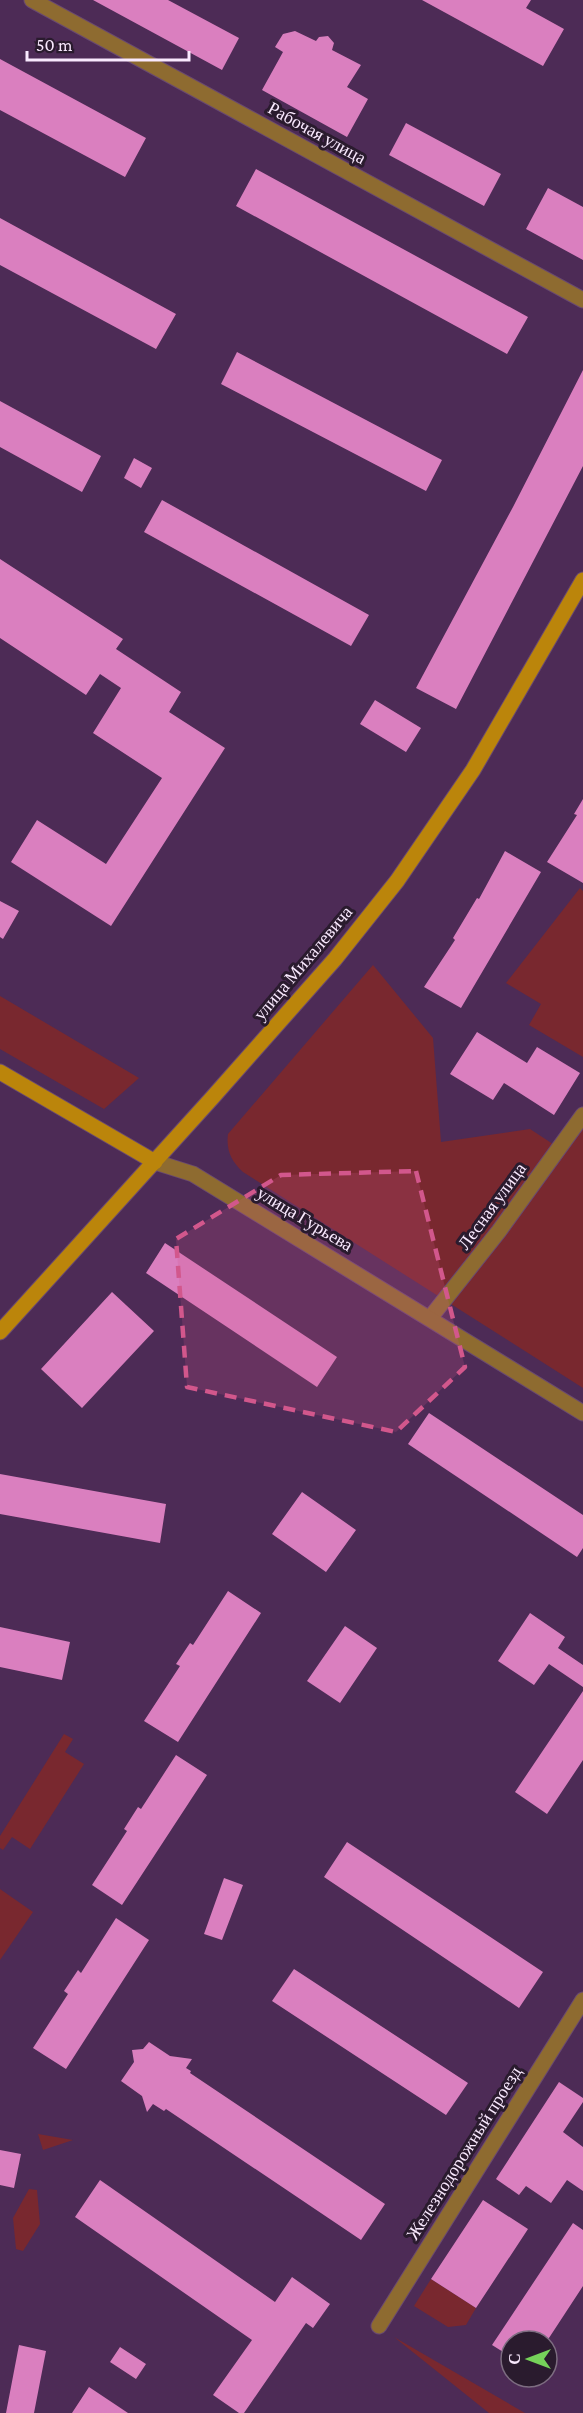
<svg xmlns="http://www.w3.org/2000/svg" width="583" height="2413" font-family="'Crimson Pro',serif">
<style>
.green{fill:#79282f}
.building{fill:#da7fbf}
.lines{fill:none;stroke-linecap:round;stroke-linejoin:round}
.minor-casing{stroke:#694971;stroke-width:17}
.tertiary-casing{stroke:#694971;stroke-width:17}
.secondary-casing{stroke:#694971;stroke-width:17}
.minor{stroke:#8e6b30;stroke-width:15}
.tertiary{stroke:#8e6b30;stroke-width:15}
.secondary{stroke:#bb850b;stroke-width:15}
.marked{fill:#d2578c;fill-opacity:0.2;stroke:#d2578c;stroke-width:4.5;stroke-dasharray:12 8;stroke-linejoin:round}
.labels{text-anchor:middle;stroke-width:6;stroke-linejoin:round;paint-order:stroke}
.street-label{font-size:18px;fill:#f9e9fe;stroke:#2a1b2e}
</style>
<rect width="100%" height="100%" fill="#4d2b56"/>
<!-- green -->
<path class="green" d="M 580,888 L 583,891 L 583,1057 L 529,1025 L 541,1004 L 506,983 Z
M 373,965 L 433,1038 L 441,1142 L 530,1129 L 559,1148 L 583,1116 L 583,1388 L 243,1172 C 231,1161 226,1150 228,1134 Z
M 0,996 L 139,1078 L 104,1109 L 0,1049 Z
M 64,1734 L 73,1739 L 65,1752 L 84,1764 L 30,1849 L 12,1837 L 3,1850 L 0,1848 L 0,1836 Z
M 0,1889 L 33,1912 L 0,1960 Z
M 38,2134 L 73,2140 L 43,2150 Z
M 29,2189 L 37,2190 L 40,2224 L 23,2251 L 16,2249 L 13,2218 Z
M 431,2279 L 476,2308 L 466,2325 L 448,2327 L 414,2306 Z
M 394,2337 L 525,2413 L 489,2413 Z"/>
<!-- building -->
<path class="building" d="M 93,0 L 168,0 L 239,38 L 222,70 Z
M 422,0 L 531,0 L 526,8 L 564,29 L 543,66 Z
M 295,31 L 316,41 L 319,37 L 328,36 L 334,43 L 332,50 L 361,65 L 347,87 L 368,99 L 347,137 L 262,90 L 283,52 L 275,47 L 283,34 Z
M 0,59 L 146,138 L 125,177 L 0,110 Z
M 406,123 L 501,174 L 484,206 L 389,155 Z
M 256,169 L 528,317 L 507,354 L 236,206 Z
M 548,188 L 583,207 L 583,260 L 526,229 Z
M 0,218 L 176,314 L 156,349 L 0,265 Z
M 237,352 L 442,460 L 426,491 L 221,384 Z
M 583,370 L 583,466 L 456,709 L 416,688 L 513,507 Z
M 0,401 L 101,456 L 82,492 L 0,447 Z
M 134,458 L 152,468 L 141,488 L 124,478 Z
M 162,500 L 369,615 L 351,646 L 144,532 Z
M 0,559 L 123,639 L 116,649 L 181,692 L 169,712 L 225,748 L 111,926 L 11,862 L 37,820 L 106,864 L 162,778 L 93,733 L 121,688 L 100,674 L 86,695 L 0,638 Z
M 375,700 L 421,728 L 406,752 L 360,724 Z
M 583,799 L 583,883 L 547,862 L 577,815 L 574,814 Z
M 505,851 L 541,872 L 461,1008 L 424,987 L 455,940 L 453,938 L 477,898 L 479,899 Z
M 0,901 L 19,911 L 3,939 L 0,937 Z
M 477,1032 L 527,1063 L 537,1047 L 580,1073 L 554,1115 L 504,1083 L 493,1100 L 450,1074 Z
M 165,1243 L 337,1357 L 317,1387 L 146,1273 Z
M 112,1292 L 154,1331 L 82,1408 L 41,1369 Z
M 429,1413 L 583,1515 L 583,1548 L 577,1557 L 408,1444 Z
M 0,1474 L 166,1504 L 160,1543 L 0,1514 Z
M 302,1492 L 356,1530 L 326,1572 L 272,1534 Z
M 228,1591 L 261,1613 L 178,1742 L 144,1721 L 180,1666 L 176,1664 L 190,1643 L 193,1645 Z
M 530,1613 L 565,1637 L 558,1648 L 583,1665 L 583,1687 L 549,1664 L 534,1685 L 498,1661 Z
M 345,1626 L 377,1648 L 340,1703 L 307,1681 Z
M 0,1627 L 70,1642 L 62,1680 L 0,1667 Z
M 583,1691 L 583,1760 L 547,1814 L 515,1792 Z
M 176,1755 L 207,1775 L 122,1905 L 92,1885 L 127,1831 L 124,1829 L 138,1807 L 141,1809 Z
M 347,1842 L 543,1972 L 519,2008 L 324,1877 Z
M 224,1878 L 243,1885 L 222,1940 L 204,1934 Z
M 116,1918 L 149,1940 L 66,2069 L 33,2048 L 68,1994 L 64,1991 L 78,1970 L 81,1973 Z
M 294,1969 L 468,2083 L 446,2115 L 272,2001 Z
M 149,2042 L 170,2056 L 192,2059 L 186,2068 L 191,2071 L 190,2073 L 385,2204 L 361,2240 L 166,2109 L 164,2111 L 153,2104 L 147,2112 L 142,2096 L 121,2081 L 134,2062 L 132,2050 L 143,2049 Z
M 559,2082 L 583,2098 L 583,2102 L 563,2132 L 583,2147 L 583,2191 L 567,2180 L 551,2203 L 526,2186 L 519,2195 L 496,2179 Z
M 0,2150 L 21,2154 L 14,2188 L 0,2185 Z
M 100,2180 L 275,2302 L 292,2277 L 330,2304 L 313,2328 L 306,2323 L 244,2413 L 239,2413 L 213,2395 L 252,2340 L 75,2217 Z
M 483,2200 L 528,2229 L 476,2308 L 431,2279 Z
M 573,2223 L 583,2230 L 583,2286 L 547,2341 L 511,2341 L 511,2357 L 492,2345 Z
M 19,2345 L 46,2351 L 34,2413 L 6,2413 Z
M 120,2347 L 146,2364 L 136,2379 L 110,2362 Z
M 89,2387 L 128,2413 L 72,2413 Z"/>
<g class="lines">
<defs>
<path id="minor" d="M 32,0 L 583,300
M 430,1318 L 499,1231 L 583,1115"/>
<path id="tertiary" d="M 155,1162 L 193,1174 L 583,1413
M 379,2326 L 583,2000"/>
<path id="secondary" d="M 0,1072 L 155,1162
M 0,1332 L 212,1098 L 335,959 L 397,881 L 473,770 L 583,580"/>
</defs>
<!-- minor casing -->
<use href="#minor" class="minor-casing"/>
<!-- tertiary casing -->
<use href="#tertiary" class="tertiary-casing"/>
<!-- secondary casing -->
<use href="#secondary" class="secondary-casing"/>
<!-- minor -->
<use href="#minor" class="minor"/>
<!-- tertiary -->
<use href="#tertiary" class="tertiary"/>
<!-- secondary -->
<use href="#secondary" class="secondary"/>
</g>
<!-- marked area -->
<path class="marked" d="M 416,1171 L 465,1367 L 396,1432 L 187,1387 L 176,1239 L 281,1175 Z"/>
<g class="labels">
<!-- street labels -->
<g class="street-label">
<text transform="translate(317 133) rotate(29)" y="6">Рабочая улица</text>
<text transform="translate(303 963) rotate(-50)" y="6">улица Михалевича</text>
<text transform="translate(492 1206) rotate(-54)" y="6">Лесная улица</text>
<text transform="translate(305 1219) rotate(31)" y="6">улица Гурьева</text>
<text transform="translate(464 2153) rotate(-58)" y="6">Железнодорожный проезд</text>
</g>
</g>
<!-- north arrow -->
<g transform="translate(529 2359) rotate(270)"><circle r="28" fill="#2a1b2e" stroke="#7d6d81" stroke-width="1.5"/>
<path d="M0-4.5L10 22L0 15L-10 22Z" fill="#76d25a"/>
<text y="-9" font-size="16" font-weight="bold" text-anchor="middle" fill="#f9e9fe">С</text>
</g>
<!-- scale -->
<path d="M27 51v9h162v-9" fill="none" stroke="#f9e9fe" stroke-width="3"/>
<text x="36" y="51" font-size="18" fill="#f9e9fe" stroke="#2a1b2e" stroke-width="4.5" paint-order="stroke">50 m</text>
</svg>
